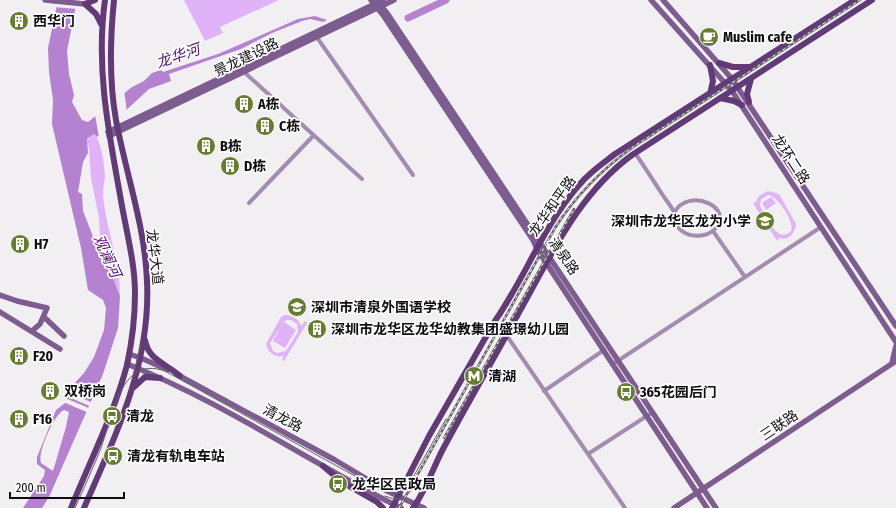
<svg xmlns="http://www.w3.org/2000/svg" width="896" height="508" font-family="'Fira Sans Condensed','Noto Sans SC',sans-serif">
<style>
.green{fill:#e0b3f9;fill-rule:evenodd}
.water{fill:#b581d1;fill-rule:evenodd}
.pier{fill:#f2eff3}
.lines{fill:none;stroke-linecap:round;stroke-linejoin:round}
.river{stroke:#b581d1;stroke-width:7}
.street{stroke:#a38cb0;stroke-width:4}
.secondary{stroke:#7d5c8f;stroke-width:5.5}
.primary{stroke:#623a77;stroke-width:6}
.tram{stroke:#646365;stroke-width:1}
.rail-casing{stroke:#646365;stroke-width:2.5}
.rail{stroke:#fefdff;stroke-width:1;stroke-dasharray:3;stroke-linecap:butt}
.labels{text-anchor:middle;stroke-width:3.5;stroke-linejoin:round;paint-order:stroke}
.poi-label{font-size:14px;font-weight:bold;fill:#0e0d0f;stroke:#fefdff;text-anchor:start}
.street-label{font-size:14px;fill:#0e0d0f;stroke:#fefdff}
.water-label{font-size:15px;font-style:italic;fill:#530d70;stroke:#fefdff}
</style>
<rect width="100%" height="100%" fill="#f2eff3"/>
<!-- green -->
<path class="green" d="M 184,0 L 279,0 L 220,27 L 223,33 L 205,41 Z
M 92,135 L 95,135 C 101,141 105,168 105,177 C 104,183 103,189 103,195 C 106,229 120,261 120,295 L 104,254 L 100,238 L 99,218 L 91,178 L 89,148 L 87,141 Z
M 768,191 L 779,194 L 796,224 C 795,233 789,241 779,238 L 777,241 L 753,203 L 756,202 L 759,196 ZM 768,195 C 778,196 795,222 791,231 C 777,245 766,216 760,206 L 761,199 Z
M 771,197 L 776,203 L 766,210 L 762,203 Z
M 284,315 C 292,315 299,319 301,326 L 305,321 L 307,323 L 284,361 L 282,360 L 284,356 C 275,358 268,353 266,344 L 281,317 ZM 286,320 L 291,320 L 297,324 L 298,332 L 286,351 L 277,353 L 273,351 L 270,343 Z
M 284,322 L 296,330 L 285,348 L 273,341 Z"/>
<!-- water -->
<path class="water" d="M 58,0 L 77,0 L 67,51 L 69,74 L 74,95 L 72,102 L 82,120 L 88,122 L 132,87 L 144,81 L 152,73 L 161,70 L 163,72 L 218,54 L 298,19 L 315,16 L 327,20 L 323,22 L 310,19 L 302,21 L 272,33 L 241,49 L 169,74 L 171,81 L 149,89 L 97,137 L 94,134 L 87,139 L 88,153 L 83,162 L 78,192 L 82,194 L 83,211 L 94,239 L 100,238 L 104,254 L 120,296 L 118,328 L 103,374 L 49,497 L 42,508 L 23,508 L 44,476 L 45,470 L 37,464 L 37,457 L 56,410 L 65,403 L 73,385 L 84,373 L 94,357 L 104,330 L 106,308 L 103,300 L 88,290 L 81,248 L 52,124 L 53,100 L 49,72 L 48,48 ZM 64,410 L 69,412 L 66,427 L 53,471 L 41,463 C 37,453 54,414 64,410 Z"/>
<!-- pier -->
<path class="pier" d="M 56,0 L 79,0 L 77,9 L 54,7 Z
M 124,90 L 127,112 L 99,137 L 95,115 Z
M 68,392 L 93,403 L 92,407 L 66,396 Z
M 65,398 L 91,409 L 89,413 L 63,402 Z"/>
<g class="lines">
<!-- river -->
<path class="river" d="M 408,18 L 446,0"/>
<!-- street -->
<path class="street" d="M 316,36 L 413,175
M 244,72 L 362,179
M 635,153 C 644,166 653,180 662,194 C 666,200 671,206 674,212 C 677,219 675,227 682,231 C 691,238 706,237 714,230 C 737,209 689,185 674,213
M 249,203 L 314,135
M 713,231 L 745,277
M 495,321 L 507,336 L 625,508
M 613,364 L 821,227
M 544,391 L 604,350
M 588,454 L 653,412"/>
<!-- secondary -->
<path class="secondary" d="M 45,0 L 85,4
M 371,0 L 383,15 L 533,240 L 537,249 L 707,508
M 376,0 L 387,13 L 716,508
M 651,0 L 732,91 L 896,342
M 663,0 L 732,79 L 896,326
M 108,132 L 383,0
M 109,136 L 394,0
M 0,295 L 17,301 L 47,308 L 40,324 L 32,331
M 0,312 L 60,349
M 44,317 L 64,336
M 129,354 L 141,358 L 168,370
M 892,363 L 896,346
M 127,364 C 223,402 309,462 401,508
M 176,374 L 335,460 L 387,491 L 424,508
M 674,508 L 896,361"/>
<!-- primary -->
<path class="primary" d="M 85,4 L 96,14 L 101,24
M 85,4 L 95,0
M 719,63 L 733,67 L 750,67
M 710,94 L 713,81 L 710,65
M 720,98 L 734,101 L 742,105
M 749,102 L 747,94 L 751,79
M 145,340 C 148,360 167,364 180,376
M 134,387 L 145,377 L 160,378
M 323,466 L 342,482 L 377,502 L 383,508
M 71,508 C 90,461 114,414 127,365 C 132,342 135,316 135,293 C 135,264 127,234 122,206 C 110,138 95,70 105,0
M 84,508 C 116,434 151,364 147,281 C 145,226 126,174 116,120 C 109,81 110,40 114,0
M 392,508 L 429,436 L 495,321 C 525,278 544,224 580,184 C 590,172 602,164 615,154 L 855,0
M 413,508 C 426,490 433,468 443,449 C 467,404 493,360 517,316 C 550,258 577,195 632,155 L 872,0"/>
<!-- tram -->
<path class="tram" d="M 133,376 L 141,345
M 385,496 L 394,499 L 404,498 L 415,486
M 75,508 C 84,488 93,468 101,448 C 108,428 116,389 133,375 C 141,367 154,367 165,371 L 382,491 C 392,495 400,494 407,488 L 446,419"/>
<defs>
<path id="rail" d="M 444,438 L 574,209
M 399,508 L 555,228 C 576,195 601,170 633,147 L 860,0"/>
</defs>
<!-- rail casing -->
<use href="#rail" class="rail-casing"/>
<!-- rail -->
<use href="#rail" class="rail"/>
</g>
<!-- icons -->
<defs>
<symbol id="building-disc" viewBox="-11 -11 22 22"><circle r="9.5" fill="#667d2f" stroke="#fefdff"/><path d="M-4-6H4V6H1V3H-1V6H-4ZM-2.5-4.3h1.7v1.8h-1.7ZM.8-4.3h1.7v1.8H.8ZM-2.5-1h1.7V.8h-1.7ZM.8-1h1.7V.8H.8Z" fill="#fff"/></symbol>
<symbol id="cafe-disc" viewBox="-11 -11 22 22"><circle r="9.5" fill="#667d2f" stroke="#fefdff"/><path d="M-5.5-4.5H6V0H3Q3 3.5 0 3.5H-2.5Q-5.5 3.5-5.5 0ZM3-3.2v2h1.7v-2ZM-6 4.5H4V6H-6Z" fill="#fff"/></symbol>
<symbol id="school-disc" viewBox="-11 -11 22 22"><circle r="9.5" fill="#667d2f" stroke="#fefdff"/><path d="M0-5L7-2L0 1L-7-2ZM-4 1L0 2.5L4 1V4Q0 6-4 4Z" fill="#fff"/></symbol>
<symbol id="metro-disc" viewBox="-11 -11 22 22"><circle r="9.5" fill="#667d2f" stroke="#fefdff"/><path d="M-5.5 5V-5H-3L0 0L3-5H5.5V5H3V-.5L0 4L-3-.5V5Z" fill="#fff"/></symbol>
<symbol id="bus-disc" viewBox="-11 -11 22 22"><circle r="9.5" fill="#667d2f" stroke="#fefdff"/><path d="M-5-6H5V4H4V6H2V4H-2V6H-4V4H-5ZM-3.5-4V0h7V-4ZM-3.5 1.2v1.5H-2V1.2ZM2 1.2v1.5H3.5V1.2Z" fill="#fff"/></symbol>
</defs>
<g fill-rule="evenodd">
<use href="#building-disc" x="8" y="10" width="22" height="22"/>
<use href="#cafe-disc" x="698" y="26" width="22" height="22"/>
<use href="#building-disc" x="233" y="93" width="22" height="22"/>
<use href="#building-disc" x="254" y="115" width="22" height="22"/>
<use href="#building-disc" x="195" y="135" width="22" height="22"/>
<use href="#building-disc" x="219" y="155" width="22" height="22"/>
<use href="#school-disc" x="754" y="210" width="22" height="22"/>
<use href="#building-disc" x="9" y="233" width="22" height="22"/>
<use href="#school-disc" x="286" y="296" width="22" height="22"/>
<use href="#building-disc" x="306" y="318" width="22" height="22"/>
<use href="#building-disc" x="8" y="345" width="22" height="22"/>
<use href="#metro-disc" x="463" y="365" width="22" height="22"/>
<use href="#building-disc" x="39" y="380" width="22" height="22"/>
<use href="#bus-disc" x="615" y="381" width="22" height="22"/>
<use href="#bus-disc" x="101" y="405" width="22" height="22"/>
<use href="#building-disc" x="8" y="408" width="22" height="22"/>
<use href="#bus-disc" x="102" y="445" width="22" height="22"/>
<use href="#bus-disc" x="327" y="473" width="22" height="22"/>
</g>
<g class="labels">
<!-- poi labels -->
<g class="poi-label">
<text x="33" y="26">西华门</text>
<text x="723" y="42">Muslim cafe</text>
<text x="258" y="109">A栋</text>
<text x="279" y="131">C栋</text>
<text x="220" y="151">B栋</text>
<text x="244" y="171">D栋</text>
<text x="751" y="226" text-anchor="end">深圳市龙华区龙为小学</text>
<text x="34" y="249">H7</text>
<text x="311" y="312">深圳市清泉外国语学校</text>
<text x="331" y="334">深圳市龙华区龙华幼教集团盛璟幼儿园</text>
<text x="33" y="361">F20</text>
<text x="488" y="381">清湖</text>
<text x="64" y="396">双桥岗</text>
<text x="640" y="397">365花园后门</text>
<text x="126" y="421">清龙</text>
<text x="33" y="424">F16</text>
<text x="127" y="461">清龙有轨电车站</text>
<text x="352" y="489">龙华区民政局</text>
</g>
<!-- street labels -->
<g class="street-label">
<text transform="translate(246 57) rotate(-26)" y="5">景龙建设路</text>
<text transform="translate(791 159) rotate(57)" y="5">龙环二路</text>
<text transform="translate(552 206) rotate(-55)" y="5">龙华和平路</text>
<text transform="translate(564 256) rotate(56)" y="5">清泉路</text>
<text transform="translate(155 257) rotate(83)" y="5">龙华大道</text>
<text transform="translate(283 418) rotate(28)" y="5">清龙路</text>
<text transform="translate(779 425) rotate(-34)" y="5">三联路</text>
</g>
<!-- water labels -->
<g class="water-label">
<text transform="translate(178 56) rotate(-19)" y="5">龙华河</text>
<text transform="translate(107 256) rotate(65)" y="5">观澜河</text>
</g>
</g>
<!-- scale -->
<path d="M10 492v6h114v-6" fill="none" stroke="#0e0d0f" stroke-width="2"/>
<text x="16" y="492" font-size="12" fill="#0e0d0f" stroke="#fefdff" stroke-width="3" paint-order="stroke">200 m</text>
</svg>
